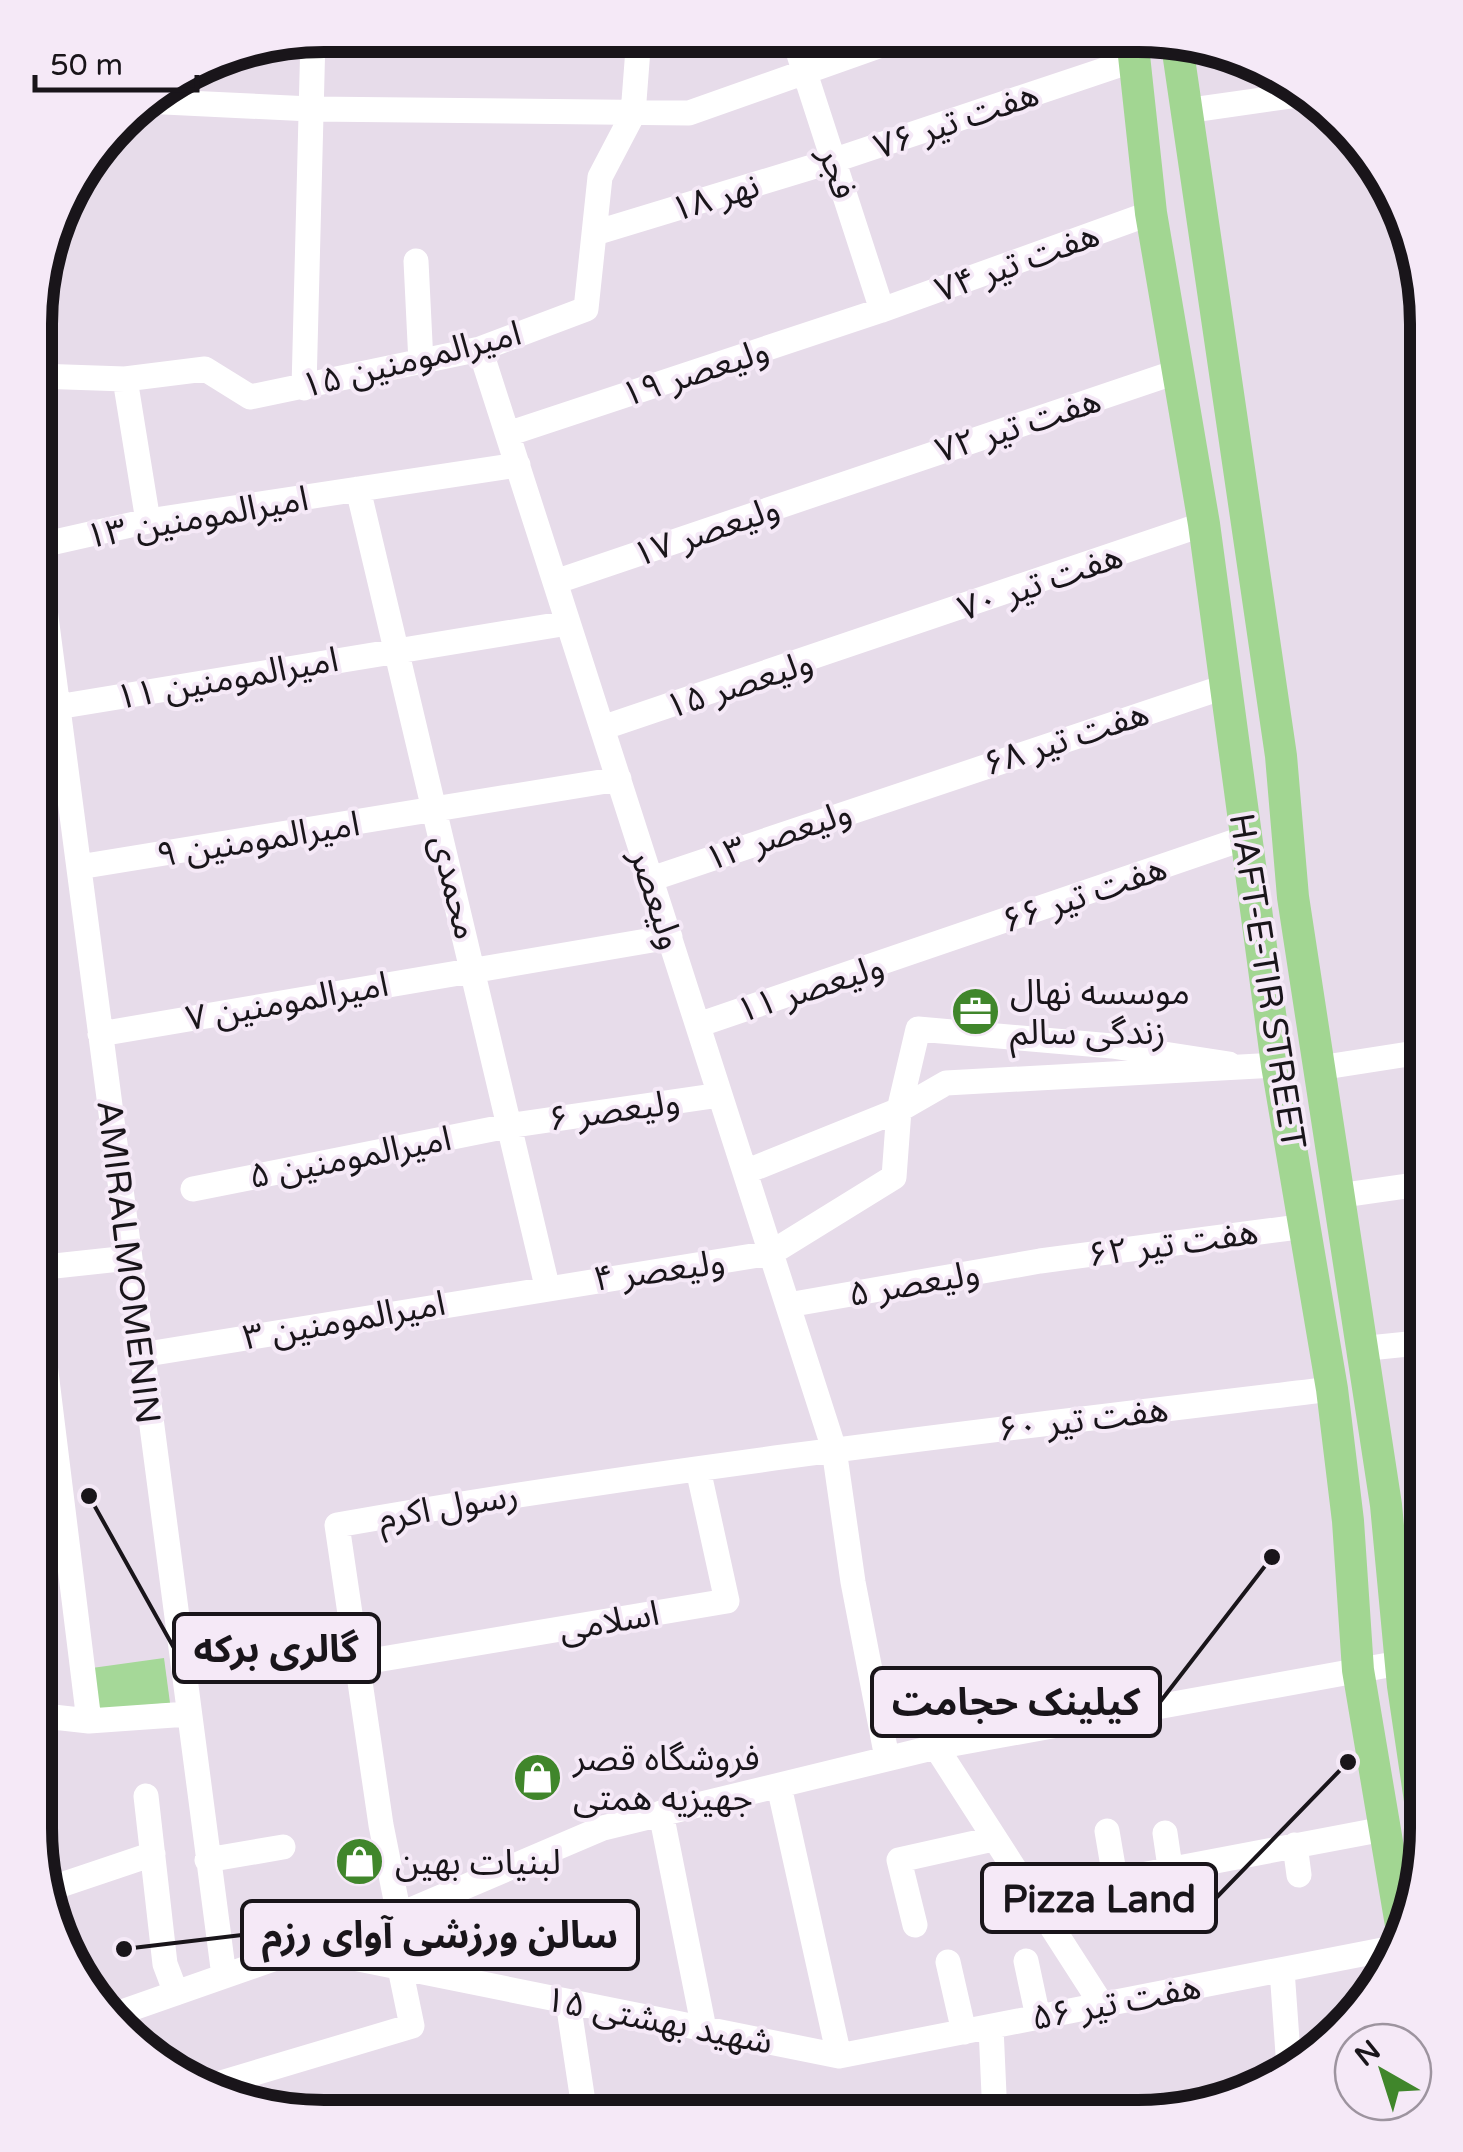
<svg xmlns="http://www.w3.org/2000/svg" width="1463" height="2152" font-family="'Varela Round','Noto Sans Arabic',sans-serif">
<style>
.green{fill:#a5d898}
.lines{fill:none;stroke-linecap:round;stroke-linejoin:round}
.minor{stroke:#fff;stroke-width:25}
.major{stroke:#a2d692;stroke-width:32}
.labels{text-anchor:middle;stroke-width:8;stroke-linejoin:round;paint-order:stroke}
.street-label{font-size:35px;fill:#19151a;stroke:#f5e9f7}
.poi-label{font-size:35px;fill:#19151a;stroke:#f5e9f7;text-anchor:start}
.rim{fill:none;stroke:#19151a;stroke-width:12}
.leader{fill:none;stroke:#19151a;stroke-width:4}
.callout-dot{fill:#19151a;stroke:#f5e9f7;stroke-width:4}
.callout{fill:#f5e9f7;stroke:#19151a;stroke-width:4}
.callout-label{font-size:38px;text-anchor:middle;font-weight:bold;fill:#19151a}
</style>
<rect width="100%" height="100%" fill="#e7dcea"/>
<!-- green -->
<path class="green" d="M 164,1658 L 170,1703 L 97,1709 L 92,1668 Z"/>
<g class="lines">
<!-- minor -->
<path class="minor" d="M 793,36 L 882,310
M 144,101 L 311,109 L 689,113 L 904,37
M 1185,111 L 1312,93
M 595,233 L 835,160 L 1134,60
M 416,261 L 421,363
M 480,349 L 834,1449 L 853,1582 L 887,1758
M 37,376 L 125,379 L 205,369 L 250,397 L 480,349 L 586,309 L 600,177 L 633,114 L 639,36
M 125,379 L 148,521
M 304,388 L 313,37
M 508,434 L 882,310 L 1151,213
M 358,489 L 547,1286
M 37,546 L 148,521 L 518,465
M 37,548 L 224,1976
M 555,582 L 1179,371
M 57,707 L 568,623
M 602,728 L 1204,524
M 79,867 L 619,779
M 651,879 L 1227,686
M 698,1025 L 1245,838
M 100,1034 L 670,937
M 1319,1068 L 1428,1051
M 745,1172 L 899,1110 L 946,1083 L 1277,1065
M 193,1189 L 508,1126 L 720,1095
M 1337,1196 L 1428,1183
M 36,1268 L 129,1258
M 36,1291 L 89,1721
M 788,1305 L 1040,1261 L 1306,1226
M 1359,1349 L 1428,1342
M 141,1355 L 771,1253 L 894,1177 L 899,1110 L 918,1029 L 1112,1046 L 1229,1064
M 358,1663 L 727,1601 L 698,1469
M 35,1715 L 89,1721 L 188,1714
M 936,1747 L 1102,2005
M 779,1786 L 839,2056
M 146,1796 L 165,1964 L 176,1993
M 661,1813 L 704,2029
M 1107,1831 L 1115,1878
M 1165,1833 L 1170,1867
M 1295,1845 L 1299,1875
M 207,1860 L 283,1847
M 49,1889 L 153,1854
M 1031,1896 L 1384,1829
M 399,1915 L 381,1825 L 337,1525 C 667,1467 1000,1429 1332,1389
M 915,1925 L 899,1860 L 993,1839
M 304,1948 L 839,2056 L 1393,1948
M 1026,1961 L 1038,2017
M 948,1962 L 964,2032
M 1282,1970 L 1289,2068
M 568,2002 L 585,2115
M 116,2014 L 399,1915 L 603,1828 L 936,1747 L 1427,1658
M 991,2027 L 995,2117
M 211,2086 L 412,2026 L 400,1968
M 995,2113 L 1189,2106"/>
<!-- major -->
<path class="major" d="M 1132,37 L 1151,213 L 1204,524 L 1277,1065 L 1332,1389 L 1348,1521 L 1358,1670 L 1401,1925
M 1176,38 L 1281,756 L 1293,897 L 1386,1505 L 1403,1686 L 1427,1848"/>
</g>
<!-- icons -->
<defs>
<symbol id="office-disc" viewBox="-11 -11 22 22"><circle r="9.5" fill="#40862b" stroke="#f5e9f7"/><path d="M-6-3h4V-5.5h4V-3h4V5H-6ZM-1-4.5V-3h2v-1.5ZM-6 0V1H6V0Z" fill="#fff"/></symbol>
<symbol id="shop-disc" viewBox="-11 -11 22 22"><circle r="9.5" fill="#40862b" stroke="#f5e9f7"/><path d="M-5-2.5h2.3a2.7 3.5 0 0 1 5.4 0H5L5.5 6h-11ZM-1.5-2.5h3a1.5 2.3 0 0 0-3 0Z" fill="#fff"/></symbol>
</defs>
<g fill-rule="evenodd">
<use href="#office-disc" x="948" y="984" width="55" height="55"/>
<use href="#shop-disc" x="510" y="1750" width="55" height="55"/>
<use href="#shop-disc" x="332" y="1834" width="55" height="55"/>
</g>
<g class="labels">
<!-- street labels -->
<g class="street-label">
<text transform="translate(956 120) rotate(-19)" y="12">هفت تیر ۷۶</text>
<text transform="translate(838 173) rotate(72)" y="12">فجر</text>
<text transform="translate(715 197) rotate(-17)" y="12">نهر ۱۸</text>
<text transform="translate(1017 262) rotate(-20)" y="12">هفت تیر ۷۴</text>
<text transform="translate(411 359) rotate(-14)" y="12">امیرالمومنین ۱۵</text>
<text transform="translate(695 372) rotate(-18)" y="12">ولیعصر ۱۹</text>
<text transform="translate(1018 425) rotate(-18)" y="12">هفت تیر ۷۲</text>
<text transform="translate(197 517) rotate(-10)" y="12">امیرالمومنین ۱۳</text>
<text transform="translate(706 531) rotate(-19)" y="12">ولیعصر ۱۷</text>
<text transform="translate(1040 582) rotate(-19)" y="12">هفت تیر ۷۰</text>
<text transform="translate(227 678) rotate(-10)" y="12">امیرالمومنین ۱۱</text>
<text transform="translate(739 684) rotate(-18)" y="12">ولیعصر ۱۵</text>
<text transform="translate(1066 738) rotate(-18)" y="12">هفت تیر ۶۸</text>
<text transform="translate(778 835) rotate(-19)" y="12">ولیعصر ۱۳</text>
<text transform="translate(258 839) rotate(-9)" y="12">امیرالمومنین ۹</text>
<text transform="translate(455 887) rotate(76)" y="12">محمدی</text>
<text transform="translate(1084 894) rotate(-19)" y="12">هفت تیر ۶۶</text>
<text transform="translate(657 899) rotate(72)" y="12">ولیعصر</text>
<text transform="translate(1268 981) rotate(81)" y="12">HAFT-E-TIR STREET</text>
<text transform="translate(810 988) rotate(-18)" y="12">ولیعصر ۱۱</text>
<text transform="translate(287 1001) rotate(-10)" y="12">امیرالمومنین ۷</text>
<text transform="translate(614 1110) rotate(-8)" y="12">ولیعصر ۶</text>
<text transform="translate(350 1157) rotate(-11)" y="12">امیرالمومنین ۵</text>
<text transform="translate(1173 1243) rotate(-8)" y="12">هفت تیر ۶۲</text>
<text transform="translate(129 1262) rotate(83)" y="12">AMIRALMOMENIN</text>
<text transform="translate(659 1270) rotate(-8)" y="12">ولیعصر ۴</text>
<text transform="translate(914 1283) rotate(-10)" y="12">ولیعصر ۵</text>
<text transform="translate(344 1320) rotate(-10)" y="12">امیرالمومنین ۳</text>
<text transform="translate(1083 1419) rotate(-7)" y="12">هفت تیر ۶۰</text>
<text transform="translate(448 1506) rotate(-10)" y="12">رسول اکرم</text>
<text transform="translate(609 1621) rotate(-10)" y="12">اسلامی</text>
<text transform="translate(1116 2002) rotate(-11)" y="12">هفت تیر ۵۶</text>
<text transform="translate(659 2020) rotate(11)" y="12">شهید بهشتی ۱۵</text>
</g>
<!-- poi labels -->
<g class="poi-label">
<text x="1010" y="1004">موسسه نهال<tspan x="1010" dy="40">زندگی سالم</tspan></text>
<text x="573" y="1770">فروشگاه قصر<tspan x="573" dy="40">جهیزیه همتی</tspan></text>
<text x="395" y="1874">لبنیات بهین</text>
</g>
</g>
<!-- crop -->
<path d="M0 0H1463V2152H0ZM324 52H1138A272 272 0 0 1 1410 324V1828A272 272 0 0 1 1138 2100H324A272 272 0 0 1 52 1828V324A272 272 0 0 1 324 52Z" fill="#f5e9f7" fill-rule="evenodd"/>
<path class="rim" d="M324 52H1138A272 272 0 0 1 1410 324V1828A272 272 0 0 1 1138 2100H324A272 272 0 0 1 52 1828V324A272 272 0 0 1 324 52Z"/>
<!-- callouts -->
<path class="leader" d="M89 1496L174 1648M1272 1557L1160 1702M1348 1762L1216 1898M124 1949L242 1935"/>
<g class="callout-dot">
<circle cx="89" cy="1496" r="10"/>
<circle cx="1272" cy="1557" r="10"/>
<circle cx="1348" cy="1762" r="10"/>
<circle cx="124" cy="1949" r="10"/>
</g>
<g class="callout">
<rect x="174" y="1614" width="205" height="68" rx="10"/>
<rect x="872" y="1668" width="288" height="68" rx="10"/>
<rect x="982" y="1864" width="234" height="68" rx="10"/>
<rect x="242" y="1901" width="396" height="68" rx="10"/>
</g>
<g class="callout-label">
<text x="276" y="1662">گالری برکه</text>
<text x="1016" y="1715">کیلینک حجامت</text>
<text x="1099" y="1912">Pizza Land</text>
<text x="440" y="1948">سالن ورزشی آوای رزم</text>
</g>
<!-- north arrow -->
<g transform="translate(1383 2072) rotate(321)"><circle r="48" fill="#f5e9f7" stroke="#9d949f" stroke-width="2.5"/>
<path d="M0-8L18 38L0 25L-18 38Z" fill="#40862b"/>
<text y="-15" font-size="28" font-weight="bold" text-anchor="middle" fill="#19151a">N</text>
</g>
<!-- scale -->
<path d="M35 75v15h162v-15" fill="none" stroke="#19151a" stroke-width="5"/>
<text x="50" y="75" font-size="30" fill="#19151a" stroke="#f5e9f7" stroke-width="8" paint-order="stroke">50 m</text>
</svg>
